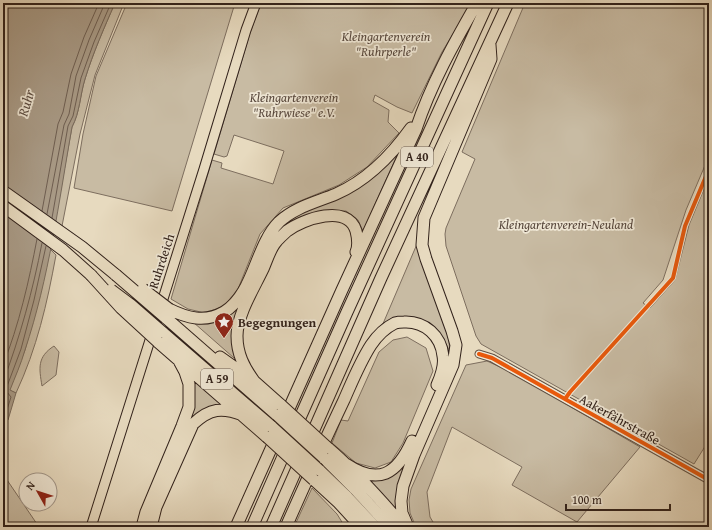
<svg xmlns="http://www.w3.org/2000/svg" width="712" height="530" font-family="'Gentium Book Plus',serif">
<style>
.green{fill:#c8bba3;stroke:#7d6e5f}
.water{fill:#a99b87;stroke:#796b5c}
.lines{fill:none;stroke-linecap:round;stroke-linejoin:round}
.shore{stroke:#6e5e51;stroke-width:1}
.minor-casing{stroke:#5f5044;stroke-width:9}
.major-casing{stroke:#32221b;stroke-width:11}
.highway-casing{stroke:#32221b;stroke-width:13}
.minor{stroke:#efe7d5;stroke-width:7}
.major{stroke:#e7dabf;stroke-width:9}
.highway{stroke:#e7dabf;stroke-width:11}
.highway-bridge-casing{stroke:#32221b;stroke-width:13;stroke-linecap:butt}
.highway-bridge{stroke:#e7dabf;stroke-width:11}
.cycleway-casing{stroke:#efe7d5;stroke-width:6}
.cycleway{stroke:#e8590c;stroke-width:4}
.labels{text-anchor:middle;stroke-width:3.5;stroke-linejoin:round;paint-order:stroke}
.shield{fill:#efe7d5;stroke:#6b5d53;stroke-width:1}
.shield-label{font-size:12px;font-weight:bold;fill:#32221b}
.park-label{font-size:13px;font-style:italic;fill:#58483d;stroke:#efe7d5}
.street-label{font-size:13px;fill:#32221b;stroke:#efe7d5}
.poi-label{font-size:13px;font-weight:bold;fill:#32221b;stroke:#efe7d5;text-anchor:start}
.water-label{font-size:14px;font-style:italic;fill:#5c4c41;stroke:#efe7d5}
</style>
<rect width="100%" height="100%" fill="#e7dabf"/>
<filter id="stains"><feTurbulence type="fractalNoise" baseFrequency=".005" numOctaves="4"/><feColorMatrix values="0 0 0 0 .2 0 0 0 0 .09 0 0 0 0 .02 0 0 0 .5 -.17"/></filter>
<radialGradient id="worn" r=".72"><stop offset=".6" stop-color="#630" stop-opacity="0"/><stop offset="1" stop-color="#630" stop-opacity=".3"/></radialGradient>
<!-- green -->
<path class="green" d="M 115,3 L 124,3 L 95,75 L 80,134 L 62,226 L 55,221 L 72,127 C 80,112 80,95 85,79 C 93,53 104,28 115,3 Z
M 127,3 L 235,3 L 172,211 L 74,188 L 83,134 L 96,76 Z
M 261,3 L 472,3 L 442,52 L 412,113 L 397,107 L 375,95 L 373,101 L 389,110 L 388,122 L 399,133 L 367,167 L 339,185 L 283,208 L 260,234 L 238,289 L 224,306 L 205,313 L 188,309 L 171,299 L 212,160 L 222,163 L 221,168 L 273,184 L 284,151 L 234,135 L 227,156 L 224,157 L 214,154 L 250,33 Z
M 525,3 L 709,3 L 709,156 L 686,210 L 663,280 L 643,303 L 650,308 L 675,280 L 689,225 L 709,177 L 709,440 L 694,464 L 481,344 L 476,336 L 446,246 L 445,234 L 446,228 L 475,159 L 462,152 Z
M 399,151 L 363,231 L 358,220 L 346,211 L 326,211 L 271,244 L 276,232 L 287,220 Z
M 417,244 L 448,331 L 450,352 L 445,342 L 431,324 L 417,318 L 399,317 L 382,326 Z
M 50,249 L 56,255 C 47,304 37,348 16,393 L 9,390 L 25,350 L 38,301 Z
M 239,303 L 236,358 L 234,358 L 193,322 Z
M 407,337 L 426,348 L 433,371 L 403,443 L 391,462 L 375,468 L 356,463 L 332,443 L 341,420 L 348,421 L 379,352 L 393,340 Z
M 54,346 L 59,352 L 56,375 L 42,386 C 39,368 37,357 54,346 Z
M 487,361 L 511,372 L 640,447 L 577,522 L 512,485 L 522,467 L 452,427 L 427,492 L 430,517 L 436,527 L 416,527 L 410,513 L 409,500 L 411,489 L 466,365 Z
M 191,377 L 225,405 L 191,422 L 189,417 Z
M 404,464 L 406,466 L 397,513 L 366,479 Z
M 3,474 L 39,527 L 3,527 Z
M 312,488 L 337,514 L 345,527 L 294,527 Z"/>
<!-- water -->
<path class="water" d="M 3,3 L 115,3 C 104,28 93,53 85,79 C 80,95 80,112 72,127 C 59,201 49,278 25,350 C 21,364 15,377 10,390 L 16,393 L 8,420 L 3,421 Z"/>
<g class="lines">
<!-- shore -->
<path class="shore" d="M 42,211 L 58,124 L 63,112 L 71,74 L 84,37 L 99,3
M 47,214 L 64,125 L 69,114 L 76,76 L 89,40 L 105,3
M 52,218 L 68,126 L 73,116 L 81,78 L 94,42 L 111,3
M 3,365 C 19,325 29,281 37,239
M 3,382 C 20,337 33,290 42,243
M 3,417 L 5,416 L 11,397 L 7,392 L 6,389 L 21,349 L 34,300 L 46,246"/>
<defs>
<path id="minor" d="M 479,354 L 492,358 L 709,480"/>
<path id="major" d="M 91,527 L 204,169 L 246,30 L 256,3"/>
<path id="highway" d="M 3,191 L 82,247 L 116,275
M 3,206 L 63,250 L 91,275
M 169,309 C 187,318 205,323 224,312 C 254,294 255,246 279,222 C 295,207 317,202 336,194 C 368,180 391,156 411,128
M 166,318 L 277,415
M 162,332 L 272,427
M 158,342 L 267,437
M 220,357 L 254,381 L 281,405
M 254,381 C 244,367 237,354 237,336 C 237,315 254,288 263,269 C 267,260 270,249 276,242 C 279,238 284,234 287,231 C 303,219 348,203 356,231 C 358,239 359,245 356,252
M 295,429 L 347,312 L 488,3
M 328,448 C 356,472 380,499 404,527
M 324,458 L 355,489 L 390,527
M 346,464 C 379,486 397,474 412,441
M 319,470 L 347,497 L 375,527
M 314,480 L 339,503 L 361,527
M 142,527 L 146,512 L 182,426 L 189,407 L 189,384 L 185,372 L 178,359
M 151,527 L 156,507 L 193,424 C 210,408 222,407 243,415
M 236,527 L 342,290 L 416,129 C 431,84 454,43 477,3
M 252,527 L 288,445
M 271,527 L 381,278 L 508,3
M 286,527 C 305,484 324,442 344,400 C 352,382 360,362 371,345 C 377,336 385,328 395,323 C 398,322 401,322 404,322 C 425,321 441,336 443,356 C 445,366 441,376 437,385
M 408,527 L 402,513 L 401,501 L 403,486 L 414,455 L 453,365 L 456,345 L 452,331 L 426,259 L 422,245 L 424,218 L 491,59 L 490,45"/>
</defs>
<!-- minor casing -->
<use href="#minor" class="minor-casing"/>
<!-- major casing -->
<use href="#major" class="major-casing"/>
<!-- highway casing -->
<use href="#highway" class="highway-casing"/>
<!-- minor -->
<use href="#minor" class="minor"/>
<!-- major -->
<use href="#major" class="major"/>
<!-- highway -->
<use href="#highway" class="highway"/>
<defs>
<path id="highway-bridge" d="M 91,275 L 121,308 L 158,342
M 116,275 L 166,318
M 143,289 L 169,309
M 111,290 L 131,305 L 162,332
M 281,405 L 328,448
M 277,415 L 324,458
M 272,427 L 319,470
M 267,437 L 314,480"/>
</defs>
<!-- highway-bridge casing -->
<use href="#highway-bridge" class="highway-bridge-casing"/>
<!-- highway-bridge -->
<use href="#highway-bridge" class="highway-bridge"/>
<defs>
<path id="cycleway" d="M 479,354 L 492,358 L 709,480
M 565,399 L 570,392 L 673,278 L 685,226 L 709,169"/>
</defs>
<!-- cycleway casing -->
<use href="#cycleway" class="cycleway-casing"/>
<!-- cycleway -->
<use href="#cycleway" class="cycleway"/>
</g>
<!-- icons -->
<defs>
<symbol id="sight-pin" viewBox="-11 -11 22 30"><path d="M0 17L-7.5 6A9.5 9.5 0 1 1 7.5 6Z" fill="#8f2418" stroke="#efe7d5"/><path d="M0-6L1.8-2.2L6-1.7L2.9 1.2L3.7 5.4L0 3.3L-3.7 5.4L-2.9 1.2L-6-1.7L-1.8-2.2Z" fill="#fff"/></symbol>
</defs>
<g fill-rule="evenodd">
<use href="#sight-pin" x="213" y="311" width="22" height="30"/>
</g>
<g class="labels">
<!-- shield labels -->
<g class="shield">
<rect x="401" y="147" width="32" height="20" rx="3"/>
<rect x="201" y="369" width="32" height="20" rx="3"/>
</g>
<g class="shield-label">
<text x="417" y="161">A 40</text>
<text x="217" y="383">A 59</text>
</g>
<!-- park labels -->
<g class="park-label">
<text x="386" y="41">Kleingartenverein<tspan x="386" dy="15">"Ruhrperle"</tspan></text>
<text x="294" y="102">Kleingartenverein<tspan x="294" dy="15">"Ruhrwiese" e.V.</tspan></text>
<text x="566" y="229">Kleingartenverein-Neuland</text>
</g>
<!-- street labels -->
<g class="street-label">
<text transform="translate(161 261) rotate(-72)" y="5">Ruhrdeich</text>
<text transform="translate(620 419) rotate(29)" y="5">Aakerfährstraße</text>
</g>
<!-- poi labels -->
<g class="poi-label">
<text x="238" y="327">Begegnungen</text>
</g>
<!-- water labels -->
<g class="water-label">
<text transform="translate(26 103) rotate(-74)" y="5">Ruhr</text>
</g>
</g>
<!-- margin -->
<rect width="712" height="530" fill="none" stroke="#e7dabf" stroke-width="16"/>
<rect x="4" y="4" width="704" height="522" fill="none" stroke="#32221b" stroke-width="2"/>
<rect x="8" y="8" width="696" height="514" fill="none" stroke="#32221b"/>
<!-- north arrow -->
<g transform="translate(38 492) rotate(309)"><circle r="19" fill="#efe7d5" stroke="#a3988b"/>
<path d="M0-3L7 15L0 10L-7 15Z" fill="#8f2418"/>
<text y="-6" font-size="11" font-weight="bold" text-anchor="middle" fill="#32221b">N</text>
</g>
<!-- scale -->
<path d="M566 504v6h104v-6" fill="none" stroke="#32221b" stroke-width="2"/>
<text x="572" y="504" font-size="12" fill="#32221b" stroke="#efe7d5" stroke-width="3" paint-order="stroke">100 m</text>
<rect width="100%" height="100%" filter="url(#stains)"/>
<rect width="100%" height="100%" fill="url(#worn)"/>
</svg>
